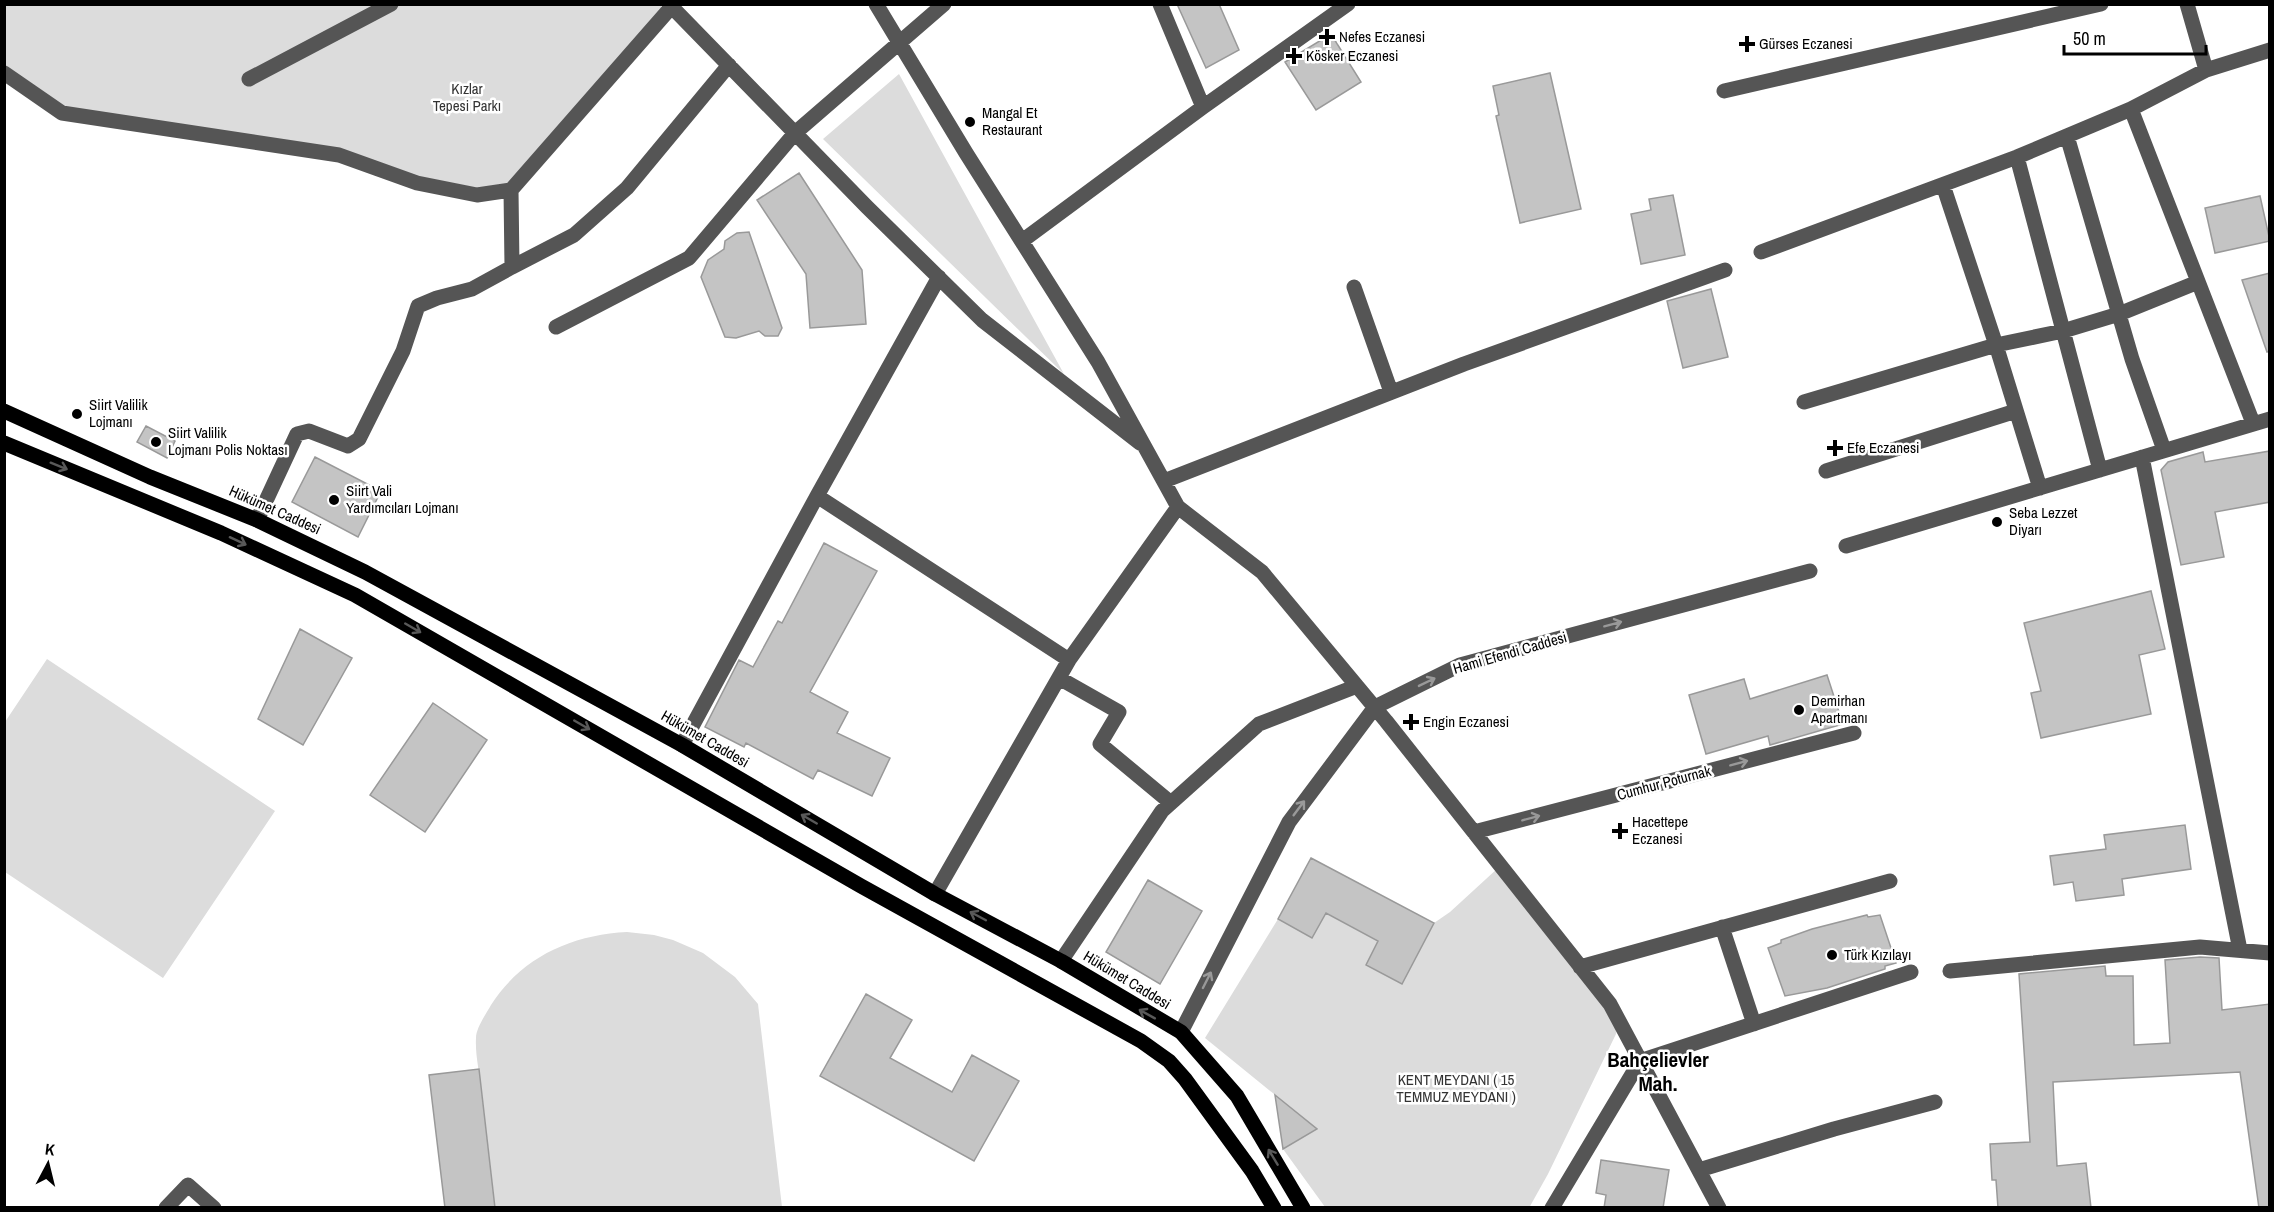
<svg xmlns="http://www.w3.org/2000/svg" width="2274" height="1212" font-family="'Archivo Narrow',sans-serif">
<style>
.green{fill:#dcdcdc}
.building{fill:#c4c4c4;stroke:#999;stroke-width:1.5}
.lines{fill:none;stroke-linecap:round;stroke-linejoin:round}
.minor{stroke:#555;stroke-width:15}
.major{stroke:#000;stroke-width:15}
.oneway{stroke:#595959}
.oneway2{stroke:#999}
.poi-dot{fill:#000;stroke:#fff;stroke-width:2}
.labels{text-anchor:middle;stroke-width:5;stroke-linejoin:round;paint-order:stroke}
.poi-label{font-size:15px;fill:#000;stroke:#fff;text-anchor:start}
.park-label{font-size:15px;fill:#333;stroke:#fff}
.street-label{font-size:15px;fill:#000;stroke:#fff}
.district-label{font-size:21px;font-weight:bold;fill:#000;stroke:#fff}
</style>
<rect width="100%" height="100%" fill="#fff"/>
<!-- green -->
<path class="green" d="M 5,5 L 674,5 L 511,190 L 477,195 L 339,155 L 62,113 L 5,73 Z
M 899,74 L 1064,374 L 823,139 Z
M 47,659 L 275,811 L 163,978 L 5,872 L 5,722 Z
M 1498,868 L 1612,1015 L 1617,1026 L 1616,1034 L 1548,1174 L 1529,1208 L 1325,1207 L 1283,1149 L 1317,1129 L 1205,1038 L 1278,919 L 1312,938 L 1326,913 L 1378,941 L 1366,965 L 1402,984 L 1434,923 L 1450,912 Z
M 627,932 L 654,935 L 673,940 L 703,953 L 735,977 L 758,1004 L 782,1207 L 495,1207 C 491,1169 486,1131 482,1093 C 480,1075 475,1056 476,1038 C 476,1028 486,1014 491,1005 C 522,957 571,935 627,932 Z"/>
<!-- building -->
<path class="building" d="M 1177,4 L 1219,4 L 1239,50 L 1206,68 Z
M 1331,34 L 1361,82 L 1316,110 L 1285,62 Z
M 1550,73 L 1581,209 L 1520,223 L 1496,116 L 1499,115 L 1493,86 Z
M 799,173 L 862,270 L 866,324 L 810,328 L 806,274 L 757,200 Z
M 1673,195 L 1685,255 L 1641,264 L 1631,214 L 1651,210 L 1649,199 Z
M 2260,196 L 2270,241 L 2215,253 L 2205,208 Z
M 749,232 L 782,328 L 778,336 L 765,336 L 759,331 L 736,338 L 725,337 L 701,277 L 708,260 L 724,249 L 725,241 L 737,233 Z
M 2270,273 L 2270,351 L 2267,352 L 2242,280 Z
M 1711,289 L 1728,357 L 1683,368 L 1667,301 Z
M 146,426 L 175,441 L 167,458 L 137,442 Z
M 2270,451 L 2270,502 L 2215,512 L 2224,557 L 2181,565 L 2161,470 L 2168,462 L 2203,452 L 2205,462 Z
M 315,457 L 381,491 L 358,537 L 292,502 Z
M 824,543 L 877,571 L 810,692 L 848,712 L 837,733 L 890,758 L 872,796 L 818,770 L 813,779 L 746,743 L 744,747 L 705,727 L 739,660 L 753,667 L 778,621 L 782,623 Z
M 2151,591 L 2165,649 L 2139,655 L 2151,714 L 2041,738 L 2031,693 L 2041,691 L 2024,623 Z
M 300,629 L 352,658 L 303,745 L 258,719 Z
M 1827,675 L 1843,724 L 1770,745 L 1768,736 L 1706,754 L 1689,695 L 1744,679 L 1750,699 Z
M 433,703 L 487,740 L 425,832 L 370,795 Z
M 2185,825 L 2191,869 L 2122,879 L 2124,895 L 2076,901 L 2073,882 L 2054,885 L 2050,856 L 2106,849 L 2104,835 Z
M 1311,858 L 1434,923 L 1402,984 L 1366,965 L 1378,941 L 1326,913 L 1312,938 L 1278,919 Z
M 1148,880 L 1202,911 L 1160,984 L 1106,952 Z
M 1867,915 L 1868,917 L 1880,915 L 1896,963 L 1885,966 L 1885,969 L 1827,988 L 1785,996 L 1768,948 L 1781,943 L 1781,940 L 1812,929 Z
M 2200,957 L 2219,958 L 2222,1010 L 2270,1004 L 2270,1208 L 2259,1208 L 2240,1072 L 2053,1082 L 2057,1166 L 2086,1163 L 2091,1208 L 1998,1208 L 1996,1180 L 1992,1180 L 1990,1144 L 2030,1142 L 2019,974 L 2105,966 L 2106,976 L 2133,976 L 2134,1045 L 2170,1043 L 2165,960 Z
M 866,994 L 912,1020 L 890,1058 L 952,1092 L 972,1055 L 1019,1081 L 974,1161 L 820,1076 Z
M 479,1069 L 495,1208 L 445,1208 L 429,1075 Z
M 1275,1095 L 1317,1129 L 1283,1149 Z
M 1601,1160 L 1669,1170 L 1663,1208 L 1604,1208 L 1606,1195 L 1596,1193 Z"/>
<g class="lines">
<!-- minor -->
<path class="minor" d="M 669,4 L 867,207 L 982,320 L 1140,443
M 876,4 L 966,153 L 1098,362 L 1178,507 L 1262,572 L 1386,721 L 1610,1004 L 1719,1208
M 1160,4 L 1203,107
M 2187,4 L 2206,70
M 4,73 L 62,113 L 339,155 L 417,183 L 477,195 L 511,190 L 674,4
M 249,79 L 391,4
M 1724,91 L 2101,4
M 2131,109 L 2253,423
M 2067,136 L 2132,359 L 2164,450
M 2017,157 L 2100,470
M 1943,185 L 1996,345 L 2040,488
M 511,190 L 512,267 L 574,235 L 627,188 L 729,65
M 1022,241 L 1203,107 L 1348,4
M 1761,252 L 2017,157 L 2131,109 L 2206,70 L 2270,50
M 1354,287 L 1391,392
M 556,327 L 689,258 L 795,133 L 944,4
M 1804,402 L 1996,345 L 2063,331 L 2119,314 L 2198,282
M 2142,457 L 2240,950
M 1826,471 L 2016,411
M 1164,481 L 1464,364 L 1725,270
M 817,496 L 1069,660
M 257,520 L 297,434 L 309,431 L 348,446 L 359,439 L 403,351 L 418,306 L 437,298 L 472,289 L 512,267
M 1846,546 L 2270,419
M 1059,678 L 1119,712 L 1100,744 L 1171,803
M 682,745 L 817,496 L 939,277
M 1474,832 L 1854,733
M 935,894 L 1069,660 L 1178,507
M 1722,927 L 1754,1024
M 1061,961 L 1162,811 L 1259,724 L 1357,686
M 1580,967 L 1890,881
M 1950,971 L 2200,947 L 2270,953
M 1181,1032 L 1289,822 L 1375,707 L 1460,665 L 1810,571
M 1699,1170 L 1834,1129 L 1935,1102
M 166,1208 L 188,1185 L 214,1208
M 1552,1208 L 1640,1061 L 1911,972"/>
<!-- major -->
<path class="major" d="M 4,411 L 150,477 L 257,520 L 365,572 L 682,745 L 935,894 L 1061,961 L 1181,1032 L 1237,1096 L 1303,1208
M 4,443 L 221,533 L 355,595 L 861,886 L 1141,1041 L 1169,1061 L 1185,1079 L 1252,1171 L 1274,1208"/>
</g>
<!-- one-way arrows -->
<defs><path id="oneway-shaft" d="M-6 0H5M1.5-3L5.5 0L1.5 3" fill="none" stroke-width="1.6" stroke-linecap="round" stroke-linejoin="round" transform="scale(1.5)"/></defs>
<g class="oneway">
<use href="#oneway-shaft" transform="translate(59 466) rotate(22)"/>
<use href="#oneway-shaft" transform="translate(238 541) rotate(25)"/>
<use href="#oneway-shaft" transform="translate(413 628) rotate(30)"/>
<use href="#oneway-shaft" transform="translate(582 725) rotate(30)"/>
<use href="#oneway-shaft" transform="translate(809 819) rotate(-150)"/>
<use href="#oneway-shaft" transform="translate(978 916) rotate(-152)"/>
<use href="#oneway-shaft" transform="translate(1147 1014) rotate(-151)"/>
<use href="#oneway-shaft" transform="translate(1273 1157) rotate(-121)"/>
</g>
<g class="oneway2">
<use href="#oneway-shaft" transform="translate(1613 624) rotate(-15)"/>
<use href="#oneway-shaft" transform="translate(1427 682) rotate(-26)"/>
<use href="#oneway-shaft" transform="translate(1739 763) rotate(-15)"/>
<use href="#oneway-shaft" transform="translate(1299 808) rotate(-53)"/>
<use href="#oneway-shaft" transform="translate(1531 818) rotate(-15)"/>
<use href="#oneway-shaft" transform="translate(1207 980) rotate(-63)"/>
</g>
<!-- markers -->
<g class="poi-dot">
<path d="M1324 28h6v6h6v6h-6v6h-6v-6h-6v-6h6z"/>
<path d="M1744 35h6v6h6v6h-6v6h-6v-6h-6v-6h6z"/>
<path d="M1291 47h6v6h6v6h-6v6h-6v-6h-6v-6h6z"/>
<circle cx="970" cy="122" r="6"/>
<circle cx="77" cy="414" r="6"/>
<circle cx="156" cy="442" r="6"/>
<path d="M1832 439h6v6h6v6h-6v6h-6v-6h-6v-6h6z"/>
<circle cx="334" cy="500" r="6"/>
<circle cx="1997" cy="522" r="6"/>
<circle cx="1799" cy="710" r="6"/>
<path d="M1408 713h6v6h6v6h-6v6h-6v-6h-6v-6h6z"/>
<path d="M1617 822h6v6h6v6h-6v6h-6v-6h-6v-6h6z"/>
<circle cx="1832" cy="955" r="6"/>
</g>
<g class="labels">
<!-- poi labels -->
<g class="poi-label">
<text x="1339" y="42">Nefes Eczanesi</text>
<text x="1759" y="49">Gürses Eczanesi</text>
<text x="1306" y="61">Kösker Eczanesi</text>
<text x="982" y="118">Mangal Et<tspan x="982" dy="17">Restaurant</tspan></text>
<text x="89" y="410">Siirt Valilik<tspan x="89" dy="17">Lojmanı</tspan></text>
<text x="168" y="438">Siirt Valilik<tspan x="168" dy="17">Lojmanı Polis Noktası</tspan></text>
<text x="1847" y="453">Efe Eczanesi</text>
<text x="346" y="496">Siirt Vali<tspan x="346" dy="17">Yardımcıları Lojmanı</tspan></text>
<text x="2009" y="518">Seba Lezzet<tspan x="2009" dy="17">Diyarı</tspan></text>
<text x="1811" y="706">Demirhan<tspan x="1811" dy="17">Apartmanı</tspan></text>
<text x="1423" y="727">Engin Eczanesi</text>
<text x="1632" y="827">Hacettepe<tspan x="1632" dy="17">Eczanesi</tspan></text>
<text x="1844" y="960">Türk Kızılayı</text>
</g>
<!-- park labels -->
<g class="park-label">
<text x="467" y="94">Kızlar<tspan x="467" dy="17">Tepesi Parkı</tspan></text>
<text x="1456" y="1085">KENT MEYDANI ( 15<tspan x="1456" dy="17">TEMMUZ MEYDANI )</tspan></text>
</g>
<!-- street labels -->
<g class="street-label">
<text transform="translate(275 510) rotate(24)" y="5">Hükümet Caddesi</text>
<text transform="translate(1510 653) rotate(-16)" y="5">Hami Efendi Caddesi</text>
<text transform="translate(705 739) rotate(30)" y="5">Hükümet Caddesi</text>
<text transform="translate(1664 783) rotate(-15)" y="5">Cumhur Poturnak</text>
<text transform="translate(1127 980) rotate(31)" y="5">Hükümet Caddesi</text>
</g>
<!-- district labels -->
<g class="district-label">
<text x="1658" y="1067">Bahçelievler<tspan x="1658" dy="24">Mah.</tspan></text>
</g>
</g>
<!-- border -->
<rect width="2274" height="1212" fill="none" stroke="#000000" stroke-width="12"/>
<!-- north arrow -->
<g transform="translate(48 1164) rotate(7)" stroke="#ffffff" stroke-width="4.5" paint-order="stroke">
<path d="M0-4.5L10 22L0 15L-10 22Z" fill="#000000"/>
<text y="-9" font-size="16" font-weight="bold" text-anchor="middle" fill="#000000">K</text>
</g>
<!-- scale -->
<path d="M2064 45v9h142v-9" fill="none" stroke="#000000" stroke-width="3"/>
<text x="2073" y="45" font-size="18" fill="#000000" stroke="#ffffff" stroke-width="4.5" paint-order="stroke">50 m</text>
</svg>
